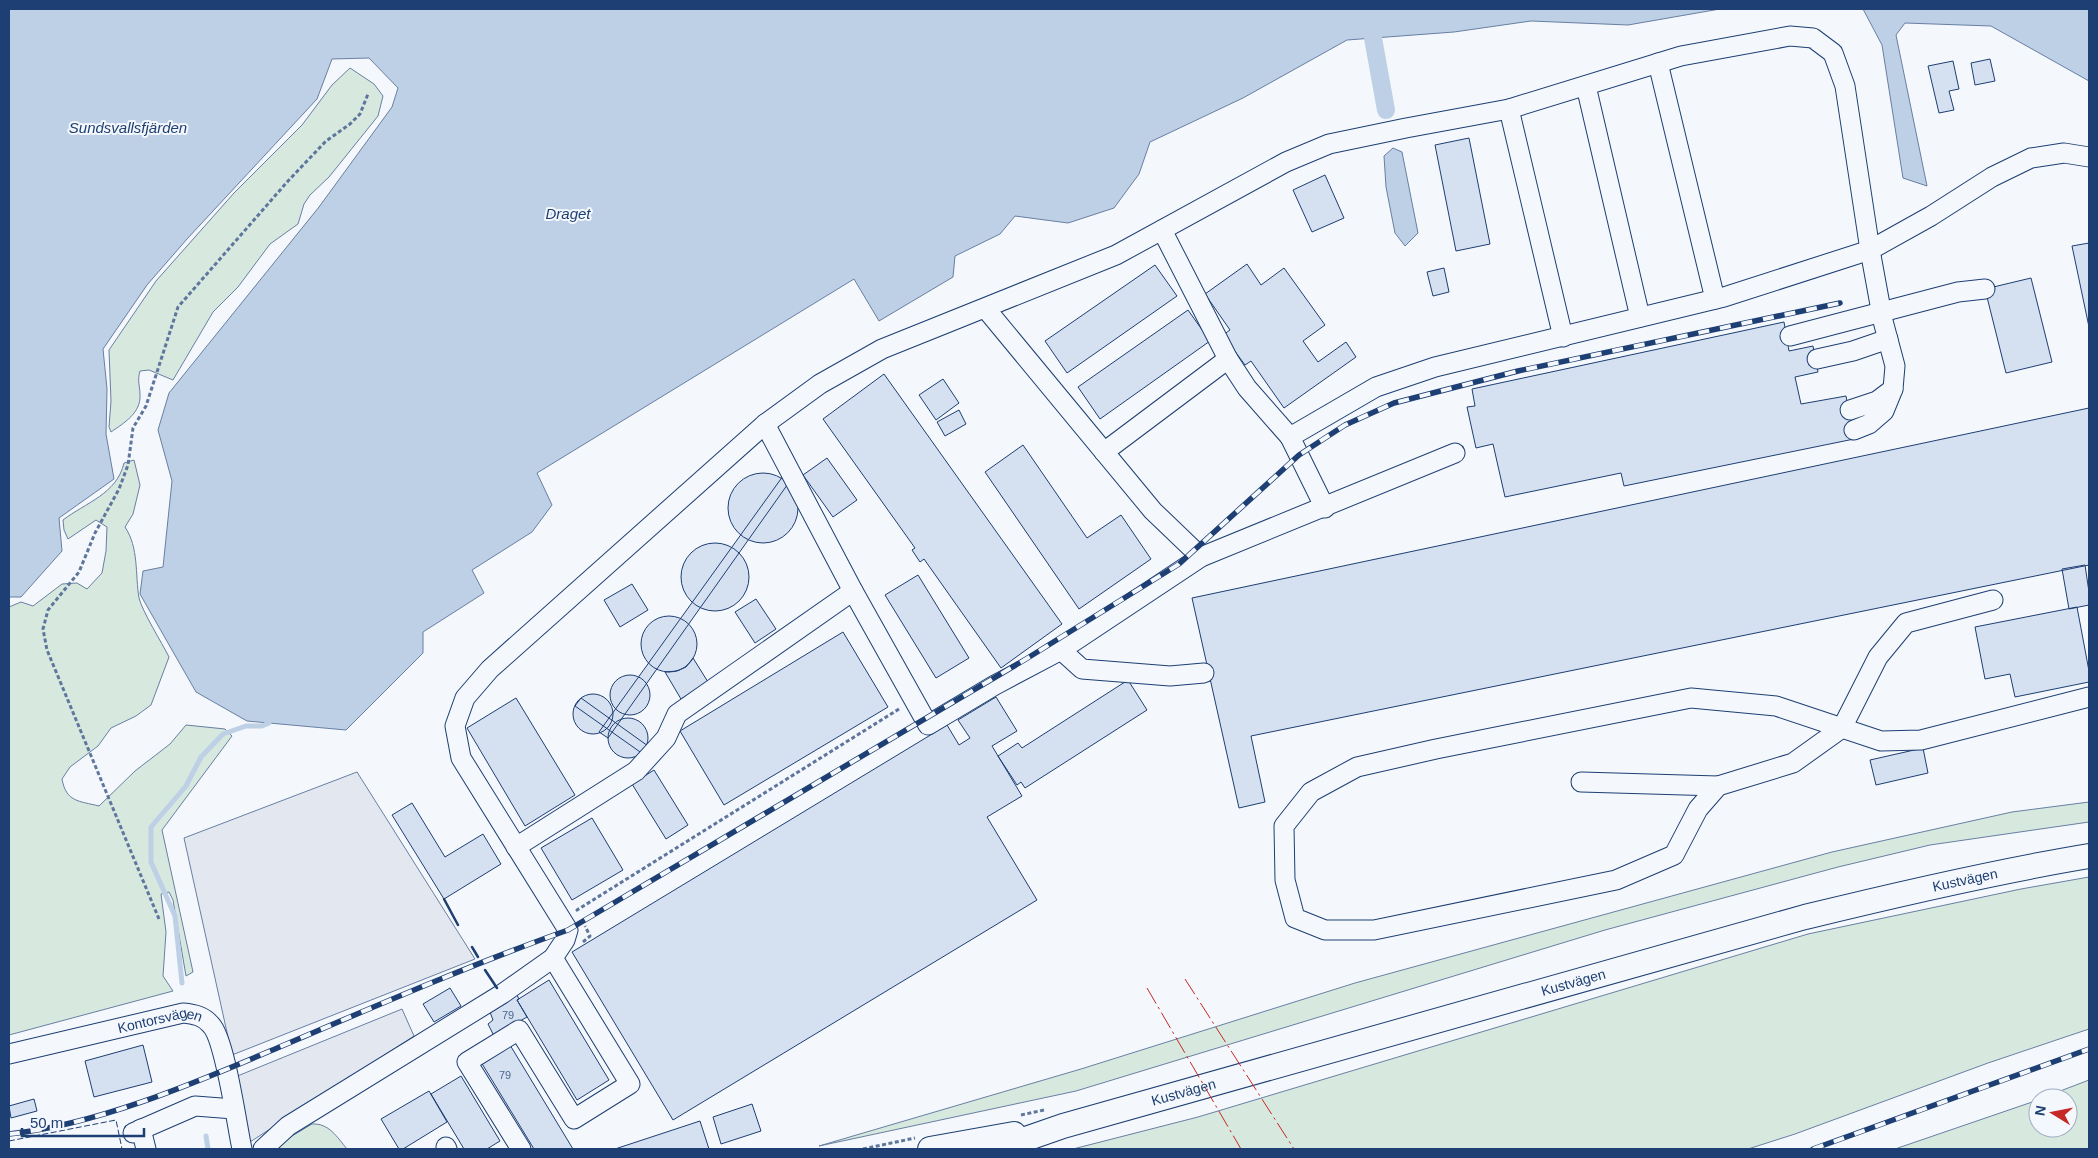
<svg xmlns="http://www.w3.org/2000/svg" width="2098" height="1158" font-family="Helvetica,sans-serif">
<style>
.green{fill:#d7e8df;stroke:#687fa3}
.parking{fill:#e3e8f0;stroke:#687fa3}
.water{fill:#bed0e5;stroke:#687fa3}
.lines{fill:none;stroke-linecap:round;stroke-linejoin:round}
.stream{stroke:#bed0e5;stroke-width:5}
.canal{stroke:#bed0e5;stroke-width:18}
.building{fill:#d5e0f0;stroke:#1d3f73}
.minor-casing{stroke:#1d3f73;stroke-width:21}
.major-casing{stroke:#1d3f73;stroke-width:26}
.path{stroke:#5e769c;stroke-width:3;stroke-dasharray:4 2.5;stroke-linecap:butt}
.minor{stroke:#f4f7fb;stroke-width:19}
.major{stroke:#f4f7fb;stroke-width:24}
.rail-casing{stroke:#1d3f73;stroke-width:5.5}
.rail{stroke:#f4f7fb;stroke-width:4;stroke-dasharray:11;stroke-linecap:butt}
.fence{stroke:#1d3f73;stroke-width:1;stroke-dasharray:6 2.5;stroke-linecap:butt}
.wall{stroke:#1d3f73;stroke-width:2.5}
.power{stroke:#c62828;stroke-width:1;stroke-dasharray:18 4 2.5 4;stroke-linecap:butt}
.labels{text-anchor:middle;stroke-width:4;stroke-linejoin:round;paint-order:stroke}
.number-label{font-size:11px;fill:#4b6792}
.street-label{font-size:14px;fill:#1d3f73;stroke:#f4f7fb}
.water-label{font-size:15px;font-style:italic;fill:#1d3f73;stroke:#f4f7fb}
</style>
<rect width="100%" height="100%" fill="#f4f7fb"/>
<!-- green -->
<path class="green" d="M 350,68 L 374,84 L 383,96 L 378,116 L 329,177 L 310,195 L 304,204 L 298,224 L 270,244 L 238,287 L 213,312 L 173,380 L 149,370 L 140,371 C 137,381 140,386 140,395 C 141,413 124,423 111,432 L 109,427 L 111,401 L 109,350 L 156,281 L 234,193 L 302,125 L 332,85 Z
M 134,460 L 140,485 L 133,514 L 125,527 C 139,548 135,574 139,598 C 142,611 162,643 169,657 L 151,705 L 136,716 L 111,728 L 98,746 L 70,767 L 62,779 C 66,802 79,801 99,806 L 135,771 L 170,744 L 186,725 L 225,729 L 232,736 L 162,830 L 193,972 L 186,976 L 173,900 L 169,892 L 161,894 L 166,932 L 163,976 L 173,991 L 9,1035 L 9,607 L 21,602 L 33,606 L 62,584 L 77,583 L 87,589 L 102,573 L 106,551 L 107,527 L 96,520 L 68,539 L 64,530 L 63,520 C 85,503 117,494 124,463 Z
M 2089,802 L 2089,822 L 1930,845 L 1838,867 L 1605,930 L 1076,1091 L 819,1146 L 1081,1069 L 1355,983 L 1832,852 L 2012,812 Z
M 2089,877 L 2089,1029 L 1988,1063 L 1795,1134 L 1748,1149 L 1073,1149 L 1198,1117 L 1808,934 L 2021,889 Z
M 2089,1080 L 2089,1149 L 1895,1149 L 2038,1100 L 2038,1128 L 2068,1128 L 2068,1098 L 2042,1098 Z
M 312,1124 C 329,1123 337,1137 347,1149 L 278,1149 L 282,1142 Z"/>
<!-- parking -->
<path class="parking" d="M 357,772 L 475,959 L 232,1055 L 184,838 Z
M 402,1009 L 414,1036 L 250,1142 L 235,1077 Z"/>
<!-- water -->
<path class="water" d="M 9,9 L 1720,9 L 1628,25 L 1531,21 L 1454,32 L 1347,40 L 1243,98 L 1150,142 L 1139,174 L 1114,208 L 1068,223 L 1015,216 L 1000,234 L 955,256 L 953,277 L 879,321 L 854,279 L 537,473 L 552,505 L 532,532 L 472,570 L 484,593 L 423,632 L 423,653 L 346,730 L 247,721 L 196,692 L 140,594 L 143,571 L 163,567 L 172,481 L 158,430 L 169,393 L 319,207 L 392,107 L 398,88 L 369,58 L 332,59 L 317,99 L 187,239 L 147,285 L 103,349 L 107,389 L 106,434 L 114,479 L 59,518 L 62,551 L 21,597 L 9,597 Z
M 1863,9 L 2089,9 L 2089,81 L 1991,26 L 1905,23 L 1896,35 L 1927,186 L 1903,178 L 1882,45 Z
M 1393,148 L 1402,152 L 1418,233 L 1405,246 L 1395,233 L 1386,187 L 1384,156 Z"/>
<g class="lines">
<!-- stream -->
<path class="stream" d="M 182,983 L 175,916 L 151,862 L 151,827 L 186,786 L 201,757 L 223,734 L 246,726 L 262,726 L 269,723
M 206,1136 L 208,1149"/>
<!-- canal -->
<path class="canal" d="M 1373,38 L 1386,110"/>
</g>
<!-- building -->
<path class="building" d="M 1990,59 L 1995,81 L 1975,85 L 1971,63 Z
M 1953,61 L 1959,89 L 1949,91 L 1954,110 L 1939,113 L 1928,66 Z
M 1469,138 L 1490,244 L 1456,251 L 1435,145 Z
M 1325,175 L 1344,218 L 1312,232 L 1293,190 Z
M 2089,243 L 2089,327 L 2072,246 Z
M 1247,264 L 1261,285 L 1284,268 L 1325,325 L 1303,341 L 1318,362 L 1346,342 L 1356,357 L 1284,408 L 1251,361 L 1245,365 L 1223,335 L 1230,330 L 1205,294 Z
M 1155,265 L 1177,296 L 1067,373 L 1045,341 Z
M 1444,268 L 1449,292 L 1433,296 L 1427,272 Z
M 2031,278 L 2052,362 L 2006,373 L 1985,289 Z
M 1188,310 L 1210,341 L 1100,419 L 1078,387 Z
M 1784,322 L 1789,351 L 1813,346 L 1818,372 L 1795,377 L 1801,404 L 1846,396 L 1854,439 L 1624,486 L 1621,473 L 1505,497 L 1493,444 L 1476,448 L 1467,407 L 1475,406 L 1472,389 Z
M 884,374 L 1062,624 L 1001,668 L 924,559 L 920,562 L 912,550 L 915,548 L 823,419 Z
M 943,379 L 959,403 L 936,420 L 919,395 Z
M 2089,408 L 2089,565 L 1251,736 L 1265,802 L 1239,808 L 1192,598 Z
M 959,410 L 966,424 L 945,436 L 937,422 Z
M 1023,445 L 1087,538 L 1121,515 L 1151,559 L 1079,609 L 985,472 Z
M 827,458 L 857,500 L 833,517 L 803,475 Z
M728 508a35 35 0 1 1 70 0a35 35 0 1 1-70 0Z
M 783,476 L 790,481 L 608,738 L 599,732 Z
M681 577a34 34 0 1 1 68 0a34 34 0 1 1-68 0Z
M 2085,565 L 2089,592 L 2089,605 L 2069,609 L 2062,569 Z
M 918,575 L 969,658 L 936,678 L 885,595 Z
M 632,584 L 648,610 L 620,627 L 604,600 Z
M 756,599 L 776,629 L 755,643 L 735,612 Z
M 2077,607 L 2089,671 L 2089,682 L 2015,697 L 2010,674 L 1985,679 L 1975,627 Z
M641 644a28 28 0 1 1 56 0a28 28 0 1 1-56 0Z
M 843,632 L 888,707 L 724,805 L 680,731 Z
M 693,658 L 708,682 L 681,699 L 665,672 L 677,671 L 686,667 Z
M610 695a20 20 0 1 1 40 0a20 20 0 1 1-40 0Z
M 1128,680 L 1147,710 L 1025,788 L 1021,782 L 1017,785 L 998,756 L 1018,743 L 1022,748 Z
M573 714a20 20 0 1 1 40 0a20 20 0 1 1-40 0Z
M 996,697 L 1017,731 L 992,746 L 1022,796 L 987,817 L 1037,900 L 673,1120 L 572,952 L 947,725 L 959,745 L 970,738 L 958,720 Z
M 516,698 L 575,795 L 525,826 L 467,728 Z
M 581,698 L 648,746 L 643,754 L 575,706 Z
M608 738a20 20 0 1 1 40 0a20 20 0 1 1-40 0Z
M 1923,748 L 1928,773 L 1876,785 L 1870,760 Z
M 654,770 L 688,825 L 666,839 L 632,784 Z
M 412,803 L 445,857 L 483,834 L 501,864 L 444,899 L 392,815 Z
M 592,818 L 623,870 L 572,900 L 541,848 Z
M 549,980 L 609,1080 L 577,1100 L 517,1000 Z
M 450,988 L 461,1006 L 434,1022 L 423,1004 Z
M 517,995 L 519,999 L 517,1000 L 527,1017 L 494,1036 L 488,1024 L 493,1020 L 490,1012 Z
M 143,1045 L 152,1082 L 94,1097 L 85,1061 Z
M 510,1045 L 573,1149 L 534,1149 L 481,1062 Z
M 461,1076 L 500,1141 L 487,1149 L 464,1149 L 431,1094 Z
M 429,1091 L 447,1122 L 403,1149 L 399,1149 L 381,1119 Z
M 34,1099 L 37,1111 L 11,1118 L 9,1106 Z
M 752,1104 L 761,1131 L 721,1144 L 713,1117 Z
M 700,1121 L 709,1149 L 615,1149 Z"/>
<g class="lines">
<defs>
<g id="minor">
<path d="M 1658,63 L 1715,299"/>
<path d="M 1586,86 L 1640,317"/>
<path d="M 1509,109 L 1563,337"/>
<path d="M 1162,230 L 1228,359 L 1247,388 L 1290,437"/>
<path d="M 986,309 L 1153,511 L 1201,557"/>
<path d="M 1790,336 L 1958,292 L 1985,289"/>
<path d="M 1817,359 L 1853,351 L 1888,339"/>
<path d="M 1850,410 L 1877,401 L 1893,389"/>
<path d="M 765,424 L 853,591 L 928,725 L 995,685 L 1061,650 L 1201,557 L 1455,453"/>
<path d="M 1104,452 L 1228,359"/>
<path d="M 1325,508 L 1290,437 L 1376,387 L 1435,367 L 1724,297 L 1870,250 L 1931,216 L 1992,177 L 2031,158 L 2064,153 L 2089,157"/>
<path d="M 1993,600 L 1906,623 L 1878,657 L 1842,728 L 1793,763 L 1718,786 L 1698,809 L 1674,855 L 1616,880 L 1374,930 L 1325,930 L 1295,918 L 1285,880 L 1284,826 L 1311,792 L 1357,767 L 1436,749 L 1691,698 L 1776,706 L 1881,741 L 1921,740 L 2089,697"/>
<path d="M 1061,650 L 1082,669 L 1170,676 L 1204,673"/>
<path d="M 1581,782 L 1718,786"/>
<path d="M 516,847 L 636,771 L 666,738 L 677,714 L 853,591"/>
<path id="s1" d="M 9,1054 L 183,1013 C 194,1014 204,1016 211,1025 C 225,1039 237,1126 242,1149"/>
<path d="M 141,1129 L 146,1149"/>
<path d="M 133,1133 L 195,1106 L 234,1109"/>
<path d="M 446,1147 L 447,1149"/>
<path d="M 263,1149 L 288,1126 L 502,994 L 553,958 L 565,940 L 568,930 L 461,758 L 455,726 L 465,698 L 490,669 L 765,424 L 820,384 L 882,349 L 1116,255 L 1286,162 L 1329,144 L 1406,128 L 1509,109 L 1681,56 L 1790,36 L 1813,38 L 1833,53 L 1845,86 L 1870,250 L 1883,321 L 1895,366 L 1893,389 L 1884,411 L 1869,424 L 1854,430"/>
<path d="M 521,1149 L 467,1062 L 519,1030 L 574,1119 L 630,1084 L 553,958"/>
</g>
<g id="major">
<path d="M 930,1149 L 1014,1134"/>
<path id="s2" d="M 997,1149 L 1063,1126 L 1805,917 C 1899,894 1993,872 2089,856"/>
</g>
</defs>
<!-- minor casing -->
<use href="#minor" class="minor-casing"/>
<!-- major casing -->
<use href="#major" class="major-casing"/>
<!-- path -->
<path class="path" d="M 578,911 L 577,910 L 899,709
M 159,919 L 47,650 L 43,629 L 48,610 L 79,572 L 95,533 L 119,489 L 128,465 L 133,428 L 146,406 L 178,307 L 288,181 L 326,141 L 350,124 L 360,114 L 368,94
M 583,942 L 590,936 L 585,926
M 1021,1115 L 1044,1110
M 863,1149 L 915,1138"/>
<!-- minor -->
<use href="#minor" class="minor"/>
<!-- major -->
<use href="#major" class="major"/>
<defs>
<path id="rail" d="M 9,1134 C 95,1125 190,1085 270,1051 C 369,1009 467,966 568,930 L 1026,659 L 1179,564 L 1299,455 L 1345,425 L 1394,403 L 1518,371 L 1840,303
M 1813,1149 L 2089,1049"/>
</defs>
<!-- rail casing -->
<use href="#rail" class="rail-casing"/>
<!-- rail -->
<use href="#rail" class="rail"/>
<!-- fence -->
<path class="fence" d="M 9,1141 L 116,1120 L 122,1149"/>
<!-- wall -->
<path class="wall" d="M 444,899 L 458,925
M 472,947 L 478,957
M 485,970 L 497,988"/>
<!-- power -->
<path class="power" d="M 1185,979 L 1294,1149
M 1147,988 L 1241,1149"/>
</g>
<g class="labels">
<!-- number labels -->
<g class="number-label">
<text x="508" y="1019">79</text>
<text x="505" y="1079">79</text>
</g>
<!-- street labels -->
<g class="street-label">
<text dy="5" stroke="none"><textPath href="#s2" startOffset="1005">Kustvägen</textPath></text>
<text dy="5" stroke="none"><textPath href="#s2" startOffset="600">Kustvägen</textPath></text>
<text dy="5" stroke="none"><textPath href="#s1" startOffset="155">Kontorsvägen</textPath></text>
<text dy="5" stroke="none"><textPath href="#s2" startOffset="195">Kustvägen</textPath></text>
</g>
<!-- water labels -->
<g class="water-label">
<text x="128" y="133">Sundsvallsfjärden</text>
<text x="568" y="219">Draget</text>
</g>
</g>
<!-- border -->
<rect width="2098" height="1158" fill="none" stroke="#1d3f73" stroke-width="20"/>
<!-- north arrow -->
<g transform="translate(2053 1113) rotate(280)"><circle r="24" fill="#f4f7fb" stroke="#9eadc5"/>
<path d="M0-4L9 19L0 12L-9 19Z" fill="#c62828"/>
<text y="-8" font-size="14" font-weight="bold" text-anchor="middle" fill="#1d3f73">N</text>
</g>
<!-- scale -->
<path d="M22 1128v8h122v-8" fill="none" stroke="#1d3f73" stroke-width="2.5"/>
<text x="30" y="1128" font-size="15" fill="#1d3f73" stroke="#f4f7fb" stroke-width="4" paint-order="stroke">50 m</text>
</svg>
